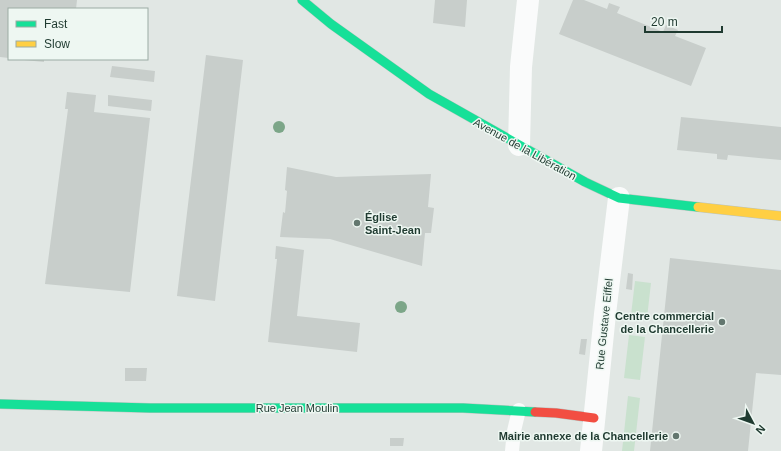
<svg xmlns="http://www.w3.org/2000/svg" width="781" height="451" font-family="Helvetica,sans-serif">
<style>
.green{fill:#c9e1ce}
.building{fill:#c8cecb}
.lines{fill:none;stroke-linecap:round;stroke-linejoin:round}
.fast-casing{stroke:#bac4bf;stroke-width:10}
.slow-casing{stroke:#bac4bf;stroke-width:10}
.jam-casing{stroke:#bac4bf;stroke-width:10}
.lane{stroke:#fafbfb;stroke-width:14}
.street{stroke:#fafbfb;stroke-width:22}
.fast{stroke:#16e098;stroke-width:9}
.slow{stroke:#ffcf43;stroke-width:9}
.jam{stroke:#f24e42;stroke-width:9}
.tree{fill:#7ca688}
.poi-dot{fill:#63776f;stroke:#eef7f2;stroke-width:1.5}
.labels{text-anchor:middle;stroke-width:3;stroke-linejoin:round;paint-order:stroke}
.street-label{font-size:11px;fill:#1f3a30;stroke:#eef7f2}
.poi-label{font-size:11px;font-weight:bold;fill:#1f3a30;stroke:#eef7f2;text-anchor:end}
</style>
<rect width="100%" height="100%" fill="#e1e7e4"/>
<!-- green -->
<path class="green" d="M 635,281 L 651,283 L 647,318 L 631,315 Z
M 629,335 L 645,337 L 640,380 L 624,378 Z
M 628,396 L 640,398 L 634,451 L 622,451 Z"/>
<!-- building -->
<path class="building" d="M 0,0 L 77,0 L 76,9 L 9,9 L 9,58 L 0,57 Z
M 435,0 L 467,0 L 465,27 L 433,23 Z
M 573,0 L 584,0 L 607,9 L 609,3 L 620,7 L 617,13 L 663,32 L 666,25 L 678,30 L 675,36 L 706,48 L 691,86 L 559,34 Z
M 206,55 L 243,60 L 215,301 L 177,296 Z
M 24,59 L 44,59 L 44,62 L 24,60 Z
M 112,66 L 155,71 L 154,82 L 110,77 Z
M 67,92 L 96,95 L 94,112 L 150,118 L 130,292 L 45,284 L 68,109 L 65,109 Z
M 108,95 L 152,100 L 151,111 L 108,106 Z
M 681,117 L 781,127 L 781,160 L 728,155 L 727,160 L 717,159 L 717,154 L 677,150 Z
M 287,167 L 336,177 L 431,174 L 428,207 L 434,208 L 431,233 L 425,233 L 422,266 L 330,239 L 280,237 L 283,212 L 285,213 L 287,191 L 285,190 Z
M 276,246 L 304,250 L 297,316 L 360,323 L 357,352 L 268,342 L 277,259 L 275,259 Z
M 670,258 L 781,270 L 781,375 L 756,373 L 748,451 L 650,451 Z
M 628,273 L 633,274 L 632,290 L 626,289 Z
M 581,339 L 587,339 L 585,355 L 579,354 Z
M 125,368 L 147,368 L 146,381 L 125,381 Z
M 390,438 L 404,438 L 403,446 L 390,446 Z"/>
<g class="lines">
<defs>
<path id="fast" d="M 302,0 L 331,24 L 429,94 L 585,182 L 619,198 L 698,207
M 0,404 L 150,408 L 463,408 L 535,412"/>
<path id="slow" d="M 698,207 L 781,216"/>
<path id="jam" d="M 535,412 L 556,413 L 594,418"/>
</defs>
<!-- fast casing -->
<use href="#fast" class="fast-casing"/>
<!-- slow casing -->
<use href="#slow" class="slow-casing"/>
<!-- jam casing -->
<use href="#jam" class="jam-casing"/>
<!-- lane -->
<path class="lane" d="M 512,451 L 514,431 L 519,410"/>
<!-- street -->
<path class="street" d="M 519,145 L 521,67 L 528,0
M 591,451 L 605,314 L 619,198"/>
<!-- fast -->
<use href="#fast" class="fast"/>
<!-- slow -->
<use href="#slow" class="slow"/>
<!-- jam -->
<use href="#jam" class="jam"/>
</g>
<!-- trees -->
<g class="tree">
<circle cx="279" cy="127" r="6"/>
<circle cx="401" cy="307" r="6"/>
</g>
<!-- markers -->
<g class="poi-dot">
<circle cx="357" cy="223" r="4"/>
<circle cx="722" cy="322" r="4"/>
<circle cx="676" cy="436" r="4"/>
</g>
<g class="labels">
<!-- street labels -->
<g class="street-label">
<text transform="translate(525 149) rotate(29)" y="4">Avenue de la Libération</text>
<text transform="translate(604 324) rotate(-84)" y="4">Rue Gustave Eiffel</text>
<text x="297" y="412">Rue Jean Moulin</text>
</g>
<!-- poi labels -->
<g class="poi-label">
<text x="365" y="221" text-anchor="start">Église<tspan x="365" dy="13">Saint-Jean</tspan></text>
<text x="714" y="320">Centre commercial<tspan x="714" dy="13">de la Chancellerie</tspan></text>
<text x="668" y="440">Mairie annexe de la Chancellerie</text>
</g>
</g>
<!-- legend -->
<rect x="8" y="8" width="140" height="52" fill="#eef7f2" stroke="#9baba4"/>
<rect x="16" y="21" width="20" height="6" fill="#16e098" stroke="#9baba4"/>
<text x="44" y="28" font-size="12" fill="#1f3a30">Fast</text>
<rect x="16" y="41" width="20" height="6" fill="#ffcf43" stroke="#9baba4"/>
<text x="44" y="48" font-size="12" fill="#1f3a30">Slow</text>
<!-- north arrow -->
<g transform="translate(753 423) rotate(131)" stroke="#eef7f2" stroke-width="3" paint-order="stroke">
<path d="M0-3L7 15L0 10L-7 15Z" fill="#1f3a30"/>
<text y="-6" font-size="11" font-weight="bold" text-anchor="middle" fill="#1f3a30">N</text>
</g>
<!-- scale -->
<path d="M645 26v6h77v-6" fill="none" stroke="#1f3a30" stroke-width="2"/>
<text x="651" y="26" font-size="12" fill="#1f3a30" stroke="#eef7f2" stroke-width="3" paint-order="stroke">20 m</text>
</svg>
